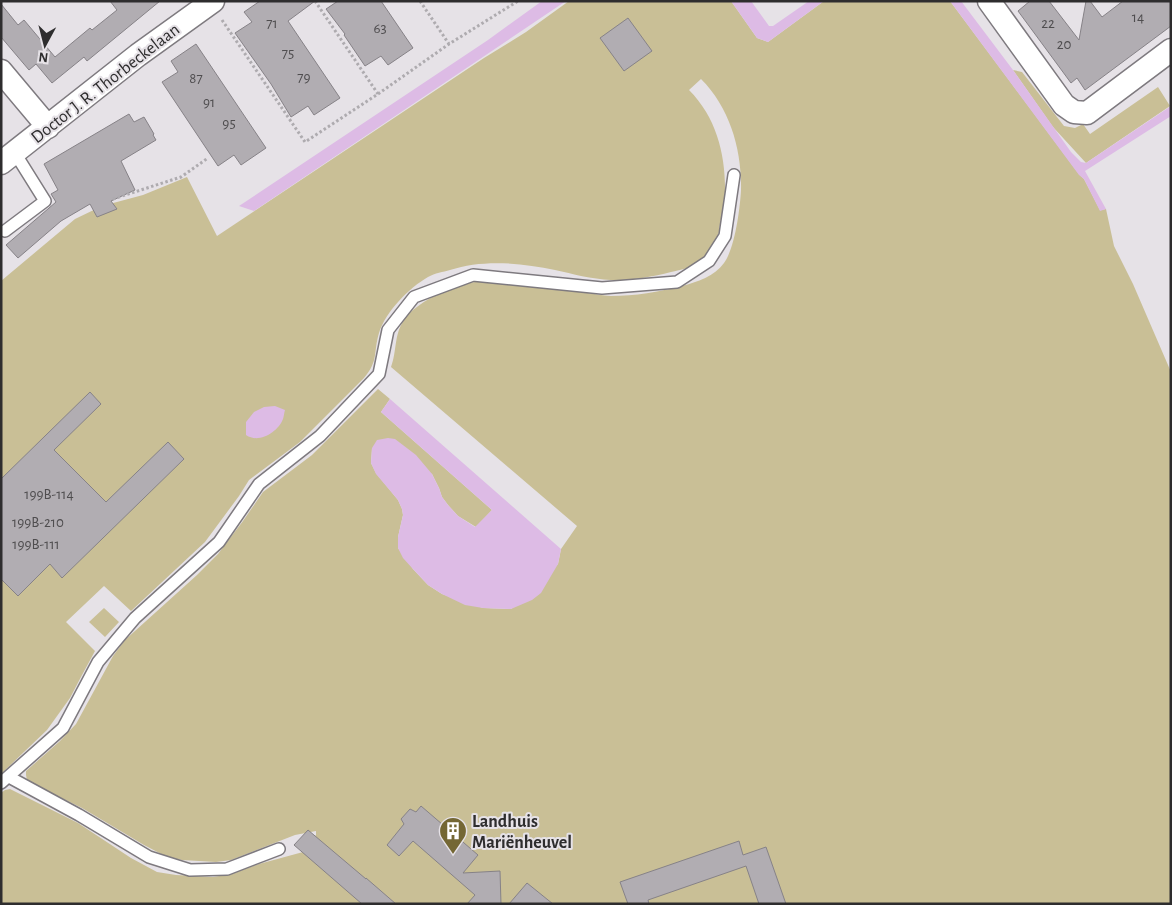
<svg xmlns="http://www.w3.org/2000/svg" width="1172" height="905" font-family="'Alegreya Sans',sans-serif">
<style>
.green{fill:#c9bf96}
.water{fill:#ddbbe5}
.building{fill:#b1adb2;stroke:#868287}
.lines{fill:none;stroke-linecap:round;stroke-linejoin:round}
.lane-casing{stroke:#7e7a7f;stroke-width:14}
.street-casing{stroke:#7e7a7f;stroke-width:25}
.path{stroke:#aeabaf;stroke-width:3;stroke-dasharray:2.5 2.5;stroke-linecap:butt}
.lane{stroke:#fff;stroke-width:11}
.street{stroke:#fff;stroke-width:22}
.labels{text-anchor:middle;stroke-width:4;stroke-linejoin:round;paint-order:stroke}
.number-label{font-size:15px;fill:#4f4d4f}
.street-label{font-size:18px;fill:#2e2d2e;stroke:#e6e2e7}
.poi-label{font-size:18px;font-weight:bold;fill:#2e2d2e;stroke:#e6e2e7;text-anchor:start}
</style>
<rect width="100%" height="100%" fill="#e6e2e7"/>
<!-- green -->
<path class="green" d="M 569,1 L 731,1 L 757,38 L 768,42 L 824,1 L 950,1 L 1079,174 L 1084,179 L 1100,210 L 1106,209 L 1114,246 L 1133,284 L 1171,372 L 1171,904 L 1,904 L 1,793 L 5,790 L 10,789 L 78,823 L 131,858 L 157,872 L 176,875 L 213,877 L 232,874 L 259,864 L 303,852 L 316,835 L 316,831 L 295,835 L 231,860 L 216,862 L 182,860 L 167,857 L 144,845 L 82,808 L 37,786 L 27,780 L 26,775 L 26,771 L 60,741 L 76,724 L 113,656 L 125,640 L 197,575 L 218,554 L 243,521 L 263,492 L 312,455 L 378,389 L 390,399 L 381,412 L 492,510 L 476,527 L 458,516 L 448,505 L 442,497 L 439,488 L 432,474 L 372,448 L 371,463 L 376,473 L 398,500 L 402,509 L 403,515 L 398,537 L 398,548 L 413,569 L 428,585 L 442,594 L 483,608 L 511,609 L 558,564 L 561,549 L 577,526 L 391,367 C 397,351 394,334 404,320 C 409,311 427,299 437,295 C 446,290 457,285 468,283 C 486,280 503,282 521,284 C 535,285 549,286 562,288 C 578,291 595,295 611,296 C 635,296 659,292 682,286 C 697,282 715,276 724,263 C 735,248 740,209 741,190 C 742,150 730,108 701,79 L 689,90 C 717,118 726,156 725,194 C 724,204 722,214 720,224 C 719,229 719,235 717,239 C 716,244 706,258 702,261 C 695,267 680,270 671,272 C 651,277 630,281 611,280 C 591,279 573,274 555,270 C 521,263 483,259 450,270 C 443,272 435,273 428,277 C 409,288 386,311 379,333 C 373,353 379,360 364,378 L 300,442 L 249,480 L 239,496 L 205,542 L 131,611 L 104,586 L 66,622 L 95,651 L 82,675 L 70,698 L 47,730 L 1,774 L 1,281 L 75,219 L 102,206 L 143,195 L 187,177 L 217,236 L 484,58 L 526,32 Z
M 1013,70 L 1022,72 L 1064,126 L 1075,128 L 1083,124 L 1090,134 L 1158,87 L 1170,106 L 1086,163 L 1053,127 Z
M 104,608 L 119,622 L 105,637 L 89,622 Z"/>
<!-- water -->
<path class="water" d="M 542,1 L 566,1 L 254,211 L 239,206 L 488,40 Z
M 731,1 L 751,1 L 769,26 L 773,26 L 809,1 L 824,1 L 768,42 L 757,38 Z
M 950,1 L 961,1 L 1013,70 L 1071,152 L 1081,162 L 1086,163 L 1171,106 L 1171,116 L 1085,171 L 1106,209 L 1100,211 L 1084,179 L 1079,175 Z
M 390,399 L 561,549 L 558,564 L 541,593 L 532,600 L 511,609 L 483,608 L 465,605 L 442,594 L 428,585 L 413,569 L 403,558 L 398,548 L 398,537 L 403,515 L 402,509 L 398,500 L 376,474 L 371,463 L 372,448 L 377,440 L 388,438 L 395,439 L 416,455 L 432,474 L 439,488 L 442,497 L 448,505 L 458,516 L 475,527 L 492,510 L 381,412 Z
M 275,406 L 285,410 C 284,413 284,416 283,419 C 278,432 259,444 246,435 L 246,422 L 254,412 L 264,407 Z"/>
<!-- building -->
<path class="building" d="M 110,1 L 160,1 L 87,61 L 84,57 L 52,83 L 36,64 L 29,70 L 1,37 L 1,4 L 18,25 L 24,20 L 55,57 L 90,28 L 92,30 L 117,10 Z
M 260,1 L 315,1 L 288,21 L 340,98 L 314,115 L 308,106 L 291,117 L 271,84 L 235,33 L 252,22 L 244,12 Z
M 338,1 L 381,1 L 413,48 L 388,65 L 381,56 L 365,66 L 344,35 L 345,34 L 326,9 Z
M 1030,1 L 1049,1 L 1079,40 L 1086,1 L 1090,1 L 1102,17 L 1123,1 L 1171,1 L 1171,26 L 1085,90 L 1077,78 L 1071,83 L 1018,11 Z
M 628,18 L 652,51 L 624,71 L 600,38 Z
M 196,44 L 266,148 L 241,165 L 234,155 L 218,166 L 162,82 L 178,72 L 171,61 Z
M 129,114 L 134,122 L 144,117 L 154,134 L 153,135 L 156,140 L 121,161 L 135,190 L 111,201 L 117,209 L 97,217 L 90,204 L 61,221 L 18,258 L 6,245 L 56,202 L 51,194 L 58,190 L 44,164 Z
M 90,392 L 101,404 L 54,450 L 106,502 L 168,442 L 184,459 L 62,578 L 50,564 L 18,596 L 1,579 L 1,479 Z
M 421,806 L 478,855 L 463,873 L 500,871 L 501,904 L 467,904 L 475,895 L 413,841 L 399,856 L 387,845 L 404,824 L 401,819 L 410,809 L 416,812 Z
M 308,830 L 366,879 L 366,878 L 396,904 L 362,904 L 294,845 Z
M 739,841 L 743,855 L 766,847 L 786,904 L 759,904 L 746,866 L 648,900 L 649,904 L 628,904 L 620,882 Z
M 527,883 L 553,904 L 509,904 Z"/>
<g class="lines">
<defs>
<path id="lane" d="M 5,231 L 45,201 L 15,153
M 9,777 L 79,815 L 149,857 L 190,870 L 227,869 L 279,849
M 1,783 L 63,728 L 98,662 L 135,618 L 219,542 L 259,484 L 320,436 L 379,374 L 388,330 L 414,297 L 473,275 L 602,288 L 677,282 L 709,261 L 725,236 L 734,175"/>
<path id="street" d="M 989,1 L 1064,105 L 1074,112 L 1087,113 L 1171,50
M 1,71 L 48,127
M 1,163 L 138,55 L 213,1"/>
</defs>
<!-- lane casing -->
<use href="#lane" class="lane-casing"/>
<!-- street casing -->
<use href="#street" class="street-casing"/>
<!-- path -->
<path class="path" d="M 315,1 L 378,94
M 420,1 L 449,44
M 222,20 L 305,142 L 378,94 L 449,44 L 518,1
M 113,199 L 181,177 L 208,158"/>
<!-- lane -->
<use href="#lane" class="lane"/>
<!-- street -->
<use href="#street" class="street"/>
</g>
<!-- icons -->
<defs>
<symbol id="building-pin" viewBox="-11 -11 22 30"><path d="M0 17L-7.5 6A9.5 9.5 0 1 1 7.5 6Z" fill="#746734" stroke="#e6e2e7"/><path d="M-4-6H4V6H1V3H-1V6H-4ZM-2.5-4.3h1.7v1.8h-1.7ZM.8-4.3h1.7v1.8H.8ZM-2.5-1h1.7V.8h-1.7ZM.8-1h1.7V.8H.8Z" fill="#fff"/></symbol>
</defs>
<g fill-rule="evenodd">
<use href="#building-pin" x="437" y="815" width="32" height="43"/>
</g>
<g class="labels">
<!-- number labels -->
<g class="number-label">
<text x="1138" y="22">14</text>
<text x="272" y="28">71</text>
<text x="1048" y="28">22</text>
<text x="380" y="33">63</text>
<text x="1064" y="49">20</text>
<text x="288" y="58">75</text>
<text x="304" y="82">79</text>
<text x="196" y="83">87</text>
<text x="209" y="107">91</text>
<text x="229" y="128">95</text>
<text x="49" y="499">199B-114</text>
<text x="38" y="527">199B-210</text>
<text x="36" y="549">199B-111</text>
</g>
<!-- street labels -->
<g class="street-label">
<text transform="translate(105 83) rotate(-38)" y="6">Doctor J. R. Thorbeckelaan</text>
</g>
<!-- poi labels -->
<g class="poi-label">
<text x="472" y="827">Landhuis<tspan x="472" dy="21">Mariënheuvel</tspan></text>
</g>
</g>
<!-- border -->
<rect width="1172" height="905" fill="none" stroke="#2e2d2e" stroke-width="5"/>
<!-- north arrow -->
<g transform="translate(45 45) rotate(187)" stroke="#e6e2e7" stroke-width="4" paint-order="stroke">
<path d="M0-4L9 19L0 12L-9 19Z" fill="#2e2d2e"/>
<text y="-8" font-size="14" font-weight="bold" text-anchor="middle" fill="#2e2d2e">N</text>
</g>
</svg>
